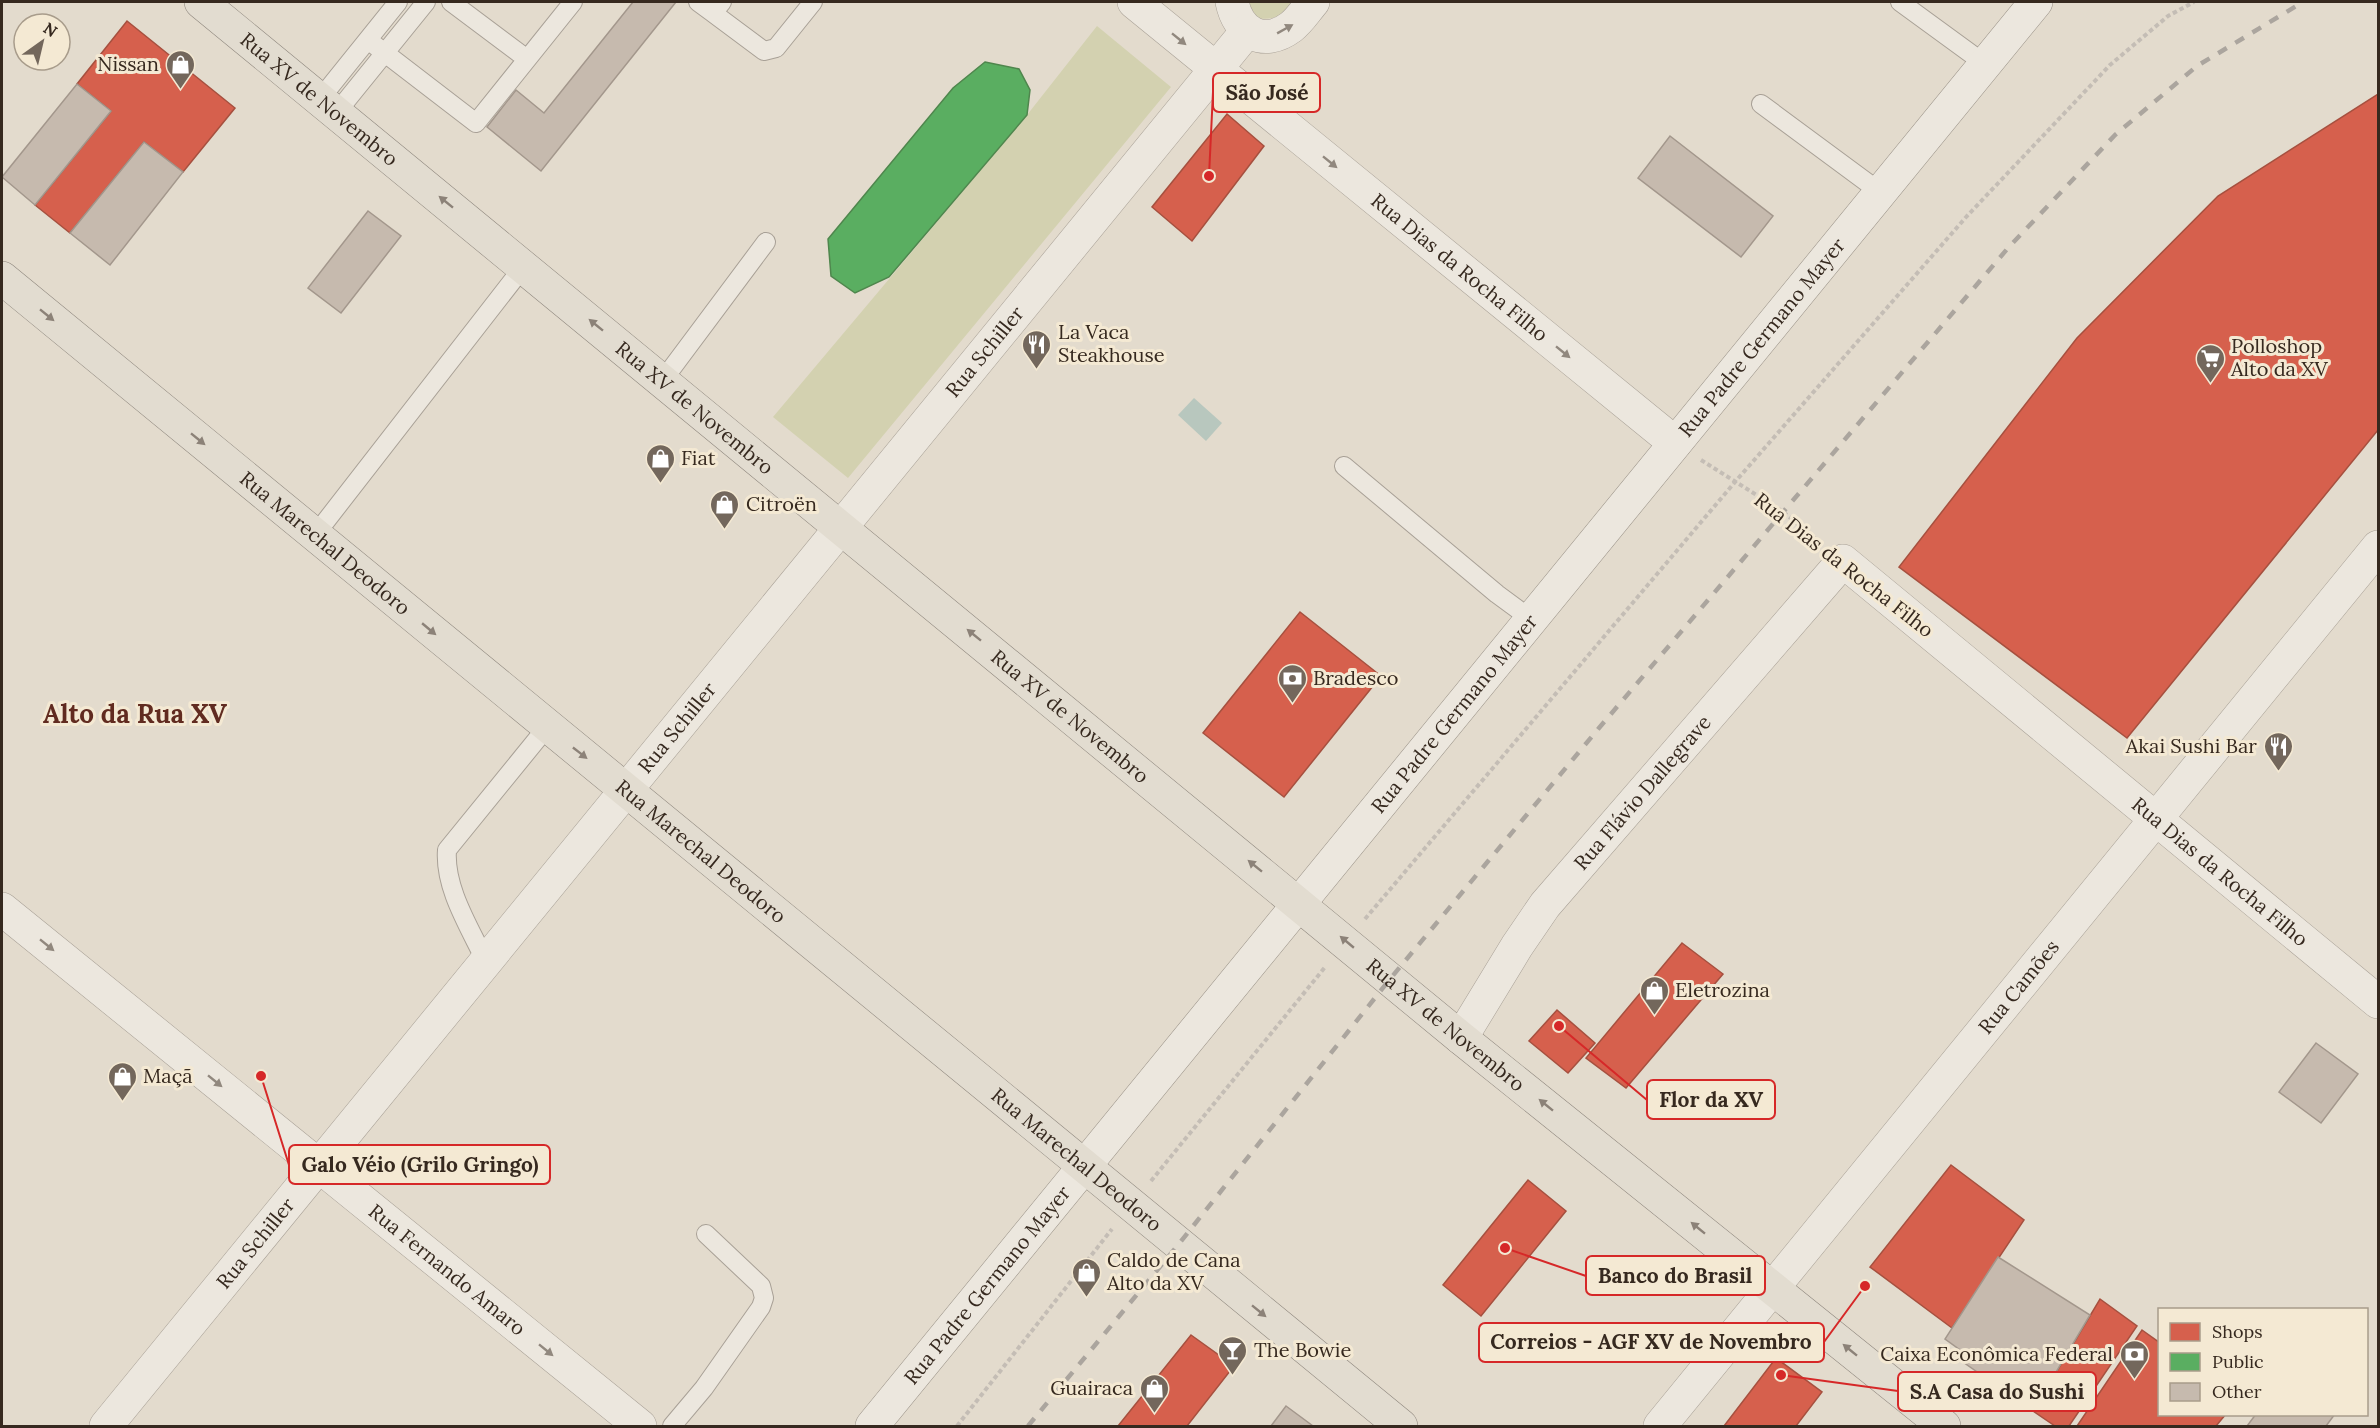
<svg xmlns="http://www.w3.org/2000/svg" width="2380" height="1428" font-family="Lora,serif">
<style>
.green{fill:#d3d1b0}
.water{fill:#b8c7be}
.shops{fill:#d6604d;stroke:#a6503f;stroke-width:1.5}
.public{fill:#5aae61;stroke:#4f864d;stroke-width:1.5}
.building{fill:#c6baae;stroke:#a3978c;stroke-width:1.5}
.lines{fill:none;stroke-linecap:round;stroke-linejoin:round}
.lane-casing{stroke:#a8a096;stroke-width:20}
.street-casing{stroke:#a8a096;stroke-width:34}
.secondary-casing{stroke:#989086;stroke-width:34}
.primary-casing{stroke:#8e867d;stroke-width:34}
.path{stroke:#c4bdb5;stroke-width:4;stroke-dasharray:4.5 3;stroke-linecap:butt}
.lane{stroke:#ece7de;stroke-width:18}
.street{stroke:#ece7de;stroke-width:33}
.secondary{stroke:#ece7de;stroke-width:33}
.primary{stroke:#e2dcd0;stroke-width:33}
.rail{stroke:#aba59e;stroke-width:4.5;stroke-dasharray:10 10;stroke-linecap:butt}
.oneway{fill:#91887e}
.oneway2{fill:#8c8278}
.labels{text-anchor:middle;stroke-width:6;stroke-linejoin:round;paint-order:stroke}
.poi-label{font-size:20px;fill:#36291f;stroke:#f4e9d3;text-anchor:start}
.street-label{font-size:20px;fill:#36291f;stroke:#f4e9d3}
.district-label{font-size:26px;font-weight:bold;fill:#612b20;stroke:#f4e9d3}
.leader{fill:none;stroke:#d62828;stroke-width:2}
.callout-dot{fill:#d62828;stroke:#f4e9d3;stroke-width:2}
.callout{fill:#f4e9d3;stroke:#d62828;stroke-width:2}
.callout-label{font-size:21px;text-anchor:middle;font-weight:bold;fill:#36291f}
</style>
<rect width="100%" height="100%" fill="#e3dbcd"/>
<!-- green -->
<path class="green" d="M 1245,2 L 1296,2 C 1283,16 1272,22 1253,17 Z
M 1097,26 L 1171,87 L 848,478 L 773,417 L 1027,115 Z"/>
<!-- water -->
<path class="water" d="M 1194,398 L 1222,423 L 1206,441 L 1178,415 Z"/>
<!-- shops -->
<path class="shops" d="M 127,21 L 235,108 L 183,172 L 144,142 L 70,233 L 35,205 L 111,111 L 77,84 Z
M 2378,94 L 2378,430 L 2127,738 L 1899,567 L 2077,338 L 2218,196 Z
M 1227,114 L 1264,146 L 1192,241 L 1152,207 Z
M 1300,612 L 1381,676 L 1284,797 L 1203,733 Z
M 1682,943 L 1723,974 L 1626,1088 L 1586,1058 Z
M 1557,1010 L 1595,1043 L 1568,1073 L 1529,1041 Z
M 1951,1165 L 2024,1220 L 1952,1328 L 1870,1267 Z
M 1528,1180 L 1566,1211 L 1481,1316 L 1443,1285 Z
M 2100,1299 L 2137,1326 L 2069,1426 L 2055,1426 L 2033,1411 Z
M 2142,1330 L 2160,1343 L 2160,1414 L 2226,1414 L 2216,1426 L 2077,1426 Z
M 1191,1335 L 1234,1366 L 1187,1426 L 1118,1426 Z
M 1776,1358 L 1822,1392 L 1796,1426 L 1724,1426 Z"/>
<!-- public -->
<path class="public" d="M 985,62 L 1019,69 L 1030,90 L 1027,115 L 889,277 L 855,293 L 831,276 L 828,239 L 953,88 Z"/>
<!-- building -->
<path class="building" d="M 633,2 L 676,2 L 541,171 L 487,127 L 516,90 L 544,113 Z
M 77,84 L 111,111 L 35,205 L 2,177 Z
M 1670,136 L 1773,216 L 1741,257 L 1638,178 Z
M 144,142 L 183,172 L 110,265 L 70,233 Z
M 368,211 L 401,236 L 341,313 L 308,288 Z
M 2316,1043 L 2358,1074 L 2321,1123 L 2279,1092 Z
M 1998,1257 L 2090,1315 L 2033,1411 L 1963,1362 L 1967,1355 L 1945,1339 Z
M 1286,1406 L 1313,1426 L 1271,1426 Z
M 2256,1414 L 2335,1414 L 2326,1426 L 2247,1426 Z"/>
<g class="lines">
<defs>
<path id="lane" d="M 451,2 L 527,59
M 698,2 L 713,13 L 722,2
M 1900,2 L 1985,64
M 713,13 L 764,51 L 776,48 L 813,2
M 368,40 L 476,123 L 573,2
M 320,99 L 398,2
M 1761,104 L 1880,192
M 337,112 L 426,2
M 663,380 L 766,242
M 1344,466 L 1497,594 L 1531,619
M 315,535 L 524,266
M 486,962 C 470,928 444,888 447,850 L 547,727
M 672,1426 L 704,1388 L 761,1307 L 764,1298 L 761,1286 L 706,1234"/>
<g id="street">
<path id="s1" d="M 1134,2 L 1675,443"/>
<path d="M 1232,2 C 1238,32 1263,48 1291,27 C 1300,20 1306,10 1313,2"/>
<path id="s2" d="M 2,909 L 640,1426"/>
<path id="s3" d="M 1461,1038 L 1517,946 L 1545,905 L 1843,561 L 2378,1002"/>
<path id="s4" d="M 106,1426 L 1247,31"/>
<path id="s5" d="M 1660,1426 L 2378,547"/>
</g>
<g id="secondary">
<path id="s6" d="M 872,1426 L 2036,2"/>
</g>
<g id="primary">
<path id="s7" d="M 201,2 L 1461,1038 L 1944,1426"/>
<path id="s8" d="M 2,278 L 1401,1426"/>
</g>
</defs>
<!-- lane casing -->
<use href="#lane" class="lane-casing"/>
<!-- street casing -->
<use href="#street" class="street-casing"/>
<!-- secondary casing -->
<use href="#secondary" class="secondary-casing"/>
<!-- primary casing -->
<use href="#primary" class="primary-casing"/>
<!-- path -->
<path class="path" d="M 1701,460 L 1782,511 L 1818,541
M 1365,919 L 1735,482 L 1967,216 L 2110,65 L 2168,16 L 2194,2
M 1151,1181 L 1326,966
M 957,1426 L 1112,1229"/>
<!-- lane -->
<use href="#lane" class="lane"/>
<!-- street -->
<use href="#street" class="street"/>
<!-- secondary -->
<use href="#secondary" class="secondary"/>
<!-- primary -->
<use href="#primary" class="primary"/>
<!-- rail -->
<path class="rail" d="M 1028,1426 L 1178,1245 L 1390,979 L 1599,728 L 2008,248 L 2115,135 L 2197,66 L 2303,2"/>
</g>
<!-- one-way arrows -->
<defs><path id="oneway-solid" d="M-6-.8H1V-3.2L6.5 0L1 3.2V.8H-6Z" transform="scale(1.5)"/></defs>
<g class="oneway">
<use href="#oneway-solid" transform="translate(1285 29) rotate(-29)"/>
<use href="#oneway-solid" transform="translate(1179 39) rotate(39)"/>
<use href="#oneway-solid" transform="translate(1330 162) rotate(39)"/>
<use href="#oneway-solid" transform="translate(1563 352) rotate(39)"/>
<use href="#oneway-solid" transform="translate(47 945) rotate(39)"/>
<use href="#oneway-solid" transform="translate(215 1081) rotate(39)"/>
<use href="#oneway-solid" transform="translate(546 1350) rotate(39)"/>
</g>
<g class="oneway2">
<use href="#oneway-solid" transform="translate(446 202) rotate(-141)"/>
<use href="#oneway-solid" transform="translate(47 315) rotate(39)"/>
<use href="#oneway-solid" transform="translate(596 325) rotate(-141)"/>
<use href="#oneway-solid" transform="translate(198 439) rotate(39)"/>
<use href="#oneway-solid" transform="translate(429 629) rotate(40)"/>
<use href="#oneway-solid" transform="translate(974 635) rotate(-141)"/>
<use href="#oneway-solid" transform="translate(580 753) rotate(38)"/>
<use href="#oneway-solid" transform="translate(1255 866) rotate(-141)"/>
<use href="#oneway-solid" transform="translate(1347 942) rotate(-140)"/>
<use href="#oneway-solid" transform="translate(1546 1105) rotate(-141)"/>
<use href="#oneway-solid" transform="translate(1698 1228) rotate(-141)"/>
<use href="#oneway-solid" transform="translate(1259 1311) rotate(39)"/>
<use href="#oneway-solid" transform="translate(1850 1350) rotate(-141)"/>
</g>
<!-- icons -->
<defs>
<symbol id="shop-pin" viewBox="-11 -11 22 30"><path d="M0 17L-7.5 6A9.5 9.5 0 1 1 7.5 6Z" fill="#73675c" stroke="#f4e9d3"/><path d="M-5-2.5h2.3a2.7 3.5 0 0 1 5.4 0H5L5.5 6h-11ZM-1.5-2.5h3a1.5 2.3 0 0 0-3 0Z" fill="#fff"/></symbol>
<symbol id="restaurant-pin" viewBox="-11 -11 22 30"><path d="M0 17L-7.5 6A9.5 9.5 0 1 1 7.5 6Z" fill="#73675c" stroke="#f4e9d3"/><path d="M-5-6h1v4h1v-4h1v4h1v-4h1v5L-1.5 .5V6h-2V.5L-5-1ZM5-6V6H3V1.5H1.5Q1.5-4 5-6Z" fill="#fff"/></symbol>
<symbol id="supermarket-pin" viewBox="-11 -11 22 30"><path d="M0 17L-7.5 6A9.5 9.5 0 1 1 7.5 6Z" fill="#73675c" stroke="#f4e9d3"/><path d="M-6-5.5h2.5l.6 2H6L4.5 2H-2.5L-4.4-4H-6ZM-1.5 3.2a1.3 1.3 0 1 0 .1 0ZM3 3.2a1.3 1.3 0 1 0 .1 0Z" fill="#fff"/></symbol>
<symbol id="bank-pin" viewBox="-11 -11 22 30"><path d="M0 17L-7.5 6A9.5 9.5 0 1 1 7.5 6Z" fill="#73675c" stroke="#f4e9d3"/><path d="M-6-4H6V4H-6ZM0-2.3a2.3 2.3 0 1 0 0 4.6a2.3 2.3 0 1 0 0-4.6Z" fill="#fff"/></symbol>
<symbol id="bar-pin" viewBox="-11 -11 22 30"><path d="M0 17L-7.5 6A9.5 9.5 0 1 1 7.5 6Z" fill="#73675c" stroke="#f4e9d3"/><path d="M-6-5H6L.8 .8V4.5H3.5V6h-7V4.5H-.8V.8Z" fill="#fff"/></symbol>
</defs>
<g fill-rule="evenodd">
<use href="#shop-pin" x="164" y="48" width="33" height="45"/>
<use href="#restaurant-pin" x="1020" y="328" width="33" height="45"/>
<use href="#supermarket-pin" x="2194" y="342" width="33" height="45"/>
<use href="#shop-pin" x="644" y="442" width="33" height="45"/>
<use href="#shop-pin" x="708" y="488" width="33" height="45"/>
<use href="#bank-pin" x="1276" y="662" width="33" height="45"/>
<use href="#restaurant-pin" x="2262" y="730" width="33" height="45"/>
<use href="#shop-pin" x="1638" y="974" width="33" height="45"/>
<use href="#shop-pin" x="106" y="1060" width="33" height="45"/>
<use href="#shop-pin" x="1070" y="1256" width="33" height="45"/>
<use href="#bar-pin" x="1216" y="1334" width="33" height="45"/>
<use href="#bank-pin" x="2118" y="1338" width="33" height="45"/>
<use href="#shop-pin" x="1138" y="1372" width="33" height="45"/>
</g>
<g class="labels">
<!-- poi labels -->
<g class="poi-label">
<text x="159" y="71" text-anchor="end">Nissan</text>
<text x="1058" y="339">La Vaca<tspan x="1058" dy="23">Steakhouse</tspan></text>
<text x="2231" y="353">Polloshop<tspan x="2231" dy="23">Alto da XV</tspan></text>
<text x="681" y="465">Fiat</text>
<text x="746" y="511">Citroën</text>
<text x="1313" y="685">Bradesco</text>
<text x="2257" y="753" text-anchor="end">Akai Sushi Bar</text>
<text x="1675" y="997">Eletrozina</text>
<text x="143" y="1083">Maçã</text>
<text x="1107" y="1267">Caldo de Cana<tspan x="1107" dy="23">Alto da XV</tspan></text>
<text x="1254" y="1357">The Bowie</text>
<text x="2113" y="1361" text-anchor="end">Caixa Econômica Federal</text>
<text x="1133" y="1395" text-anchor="end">Guairaca</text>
</g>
<!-- street labels -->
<g class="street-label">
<text dy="7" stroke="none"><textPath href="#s7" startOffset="153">Rua XV de Novembro</textPath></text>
<text dy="7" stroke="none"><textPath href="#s1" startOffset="420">Rua Dias da Rocha Filho</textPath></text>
<text dy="7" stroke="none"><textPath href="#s6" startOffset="1406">Rua Padre Germano Mayer</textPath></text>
<text dy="7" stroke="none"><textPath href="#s4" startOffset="1388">Rua Schiller</textPath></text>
<text dy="7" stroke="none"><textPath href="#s7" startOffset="639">Rua XV de Novembro</textPath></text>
<text dy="7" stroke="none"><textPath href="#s8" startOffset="418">Rua Marechal Deodoro</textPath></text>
<text transform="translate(1844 565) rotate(38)" y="7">Rua Dias da Rocha Filho</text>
<text dy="7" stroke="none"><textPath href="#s6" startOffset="920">Rua Padre Germano Mayer</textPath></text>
<text dy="7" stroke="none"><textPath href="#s7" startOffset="1125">Rua XV de Novembro</textPath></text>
<text dy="7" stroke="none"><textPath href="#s4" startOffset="902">Rua Schiller</textPath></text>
<text dy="7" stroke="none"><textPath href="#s3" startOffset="306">Rua Flávio Dallegrave</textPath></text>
<text dy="7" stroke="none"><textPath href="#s8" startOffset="904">Rua Marechal Deodoro</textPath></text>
<text dy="7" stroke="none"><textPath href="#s3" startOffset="1101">Rua Dias da Rocha Filho</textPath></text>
<text dy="7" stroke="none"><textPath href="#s5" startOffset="567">Rua Camões</textPath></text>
<text dy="7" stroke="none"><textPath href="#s7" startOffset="1611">Rua XV de Novembro</textPath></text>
<text dy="7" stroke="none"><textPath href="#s8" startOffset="1390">Rua Marechal Deodoro</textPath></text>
<text dy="7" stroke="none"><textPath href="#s4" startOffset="236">Rua Schiller</textPath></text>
<text dy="7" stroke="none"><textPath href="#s2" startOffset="573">Rua Fernando Amaro</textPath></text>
<text dy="7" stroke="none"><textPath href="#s6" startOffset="182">Rua Padre Germano Mayer</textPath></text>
</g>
<!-- district labels -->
<g class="district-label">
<text x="135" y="723">Alto da Rua XV</text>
</g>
</g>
<!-- callouts -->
<path class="leader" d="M1209 176L1213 92M1559 1026L1647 1100M261 1076L289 1165M1505 1248L1586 1276M1865 1286L1824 1342M1781 1375L1898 1391"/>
<g class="callout-dot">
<circle cx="1209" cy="176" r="6"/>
<circle cx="1559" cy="1026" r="6"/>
<circle cx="261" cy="1076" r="6"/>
<circle cx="1505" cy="1248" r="6"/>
<circle cx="1865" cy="1286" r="6"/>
<circle cx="1781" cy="1375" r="6"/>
</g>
<g class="callout">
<rect x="1213" y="73" width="107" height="39" rx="6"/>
<rect x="1647" y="1080" width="128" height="39" rx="6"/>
<rect x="289" y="1145" width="261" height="39" rx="6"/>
<rect x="1586" y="1256" width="179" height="39" rx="6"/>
<rect x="1479" y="1323" width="345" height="39" rx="6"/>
<rect x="1898" y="1372" width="198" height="39" rx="6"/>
</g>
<g class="callout-label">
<text x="1267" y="100">São José</text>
<text x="1711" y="1107">Flor da XV</text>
<text x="420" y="1172">Galo Véio (Grilo Gringo)</text>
<text x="1675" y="1283">Banco do Brasil</text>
<text x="1651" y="1349">Correios - AGF XV de Novembro</text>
<text x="1997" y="1399">S.A Casa do Sushi</text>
</g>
<!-- border -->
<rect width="2380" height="1428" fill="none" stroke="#36291f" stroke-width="6"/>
<!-- legend -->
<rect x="2158" y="1308" width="210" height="108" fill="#f4e9d3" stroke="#a89c8b" stroke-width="1.5"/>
<rect x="2170" y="1323" width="30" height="18" fill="#d6604d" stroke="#a89c8b" stroke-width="1.5"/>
<text x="2212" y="1338" font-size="18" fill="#36291f">Shops</text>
<rect x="2170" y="1353" width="30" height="18" fill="#5aae61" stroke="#a89c8b" stroke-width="1.5"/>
<text x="2212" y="1368" font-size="18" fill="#36291f">Public</text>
<rect x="2170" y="1383" width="30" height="18" fill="#c6baae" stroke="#a89c8b" stroke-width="1.5"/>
<text x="2212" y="1398" font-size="18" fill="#36291f">Other</text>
<!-- north arrow -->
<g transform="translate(42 42) rotate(34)"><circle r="28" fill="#f4e9d3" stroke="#a89c8b" stroke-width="1.5"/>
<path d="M0-4.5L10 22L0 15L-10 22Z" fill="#73675c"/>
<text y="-9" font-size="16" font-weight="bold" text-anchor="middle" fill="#36291f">N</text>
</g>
</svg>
